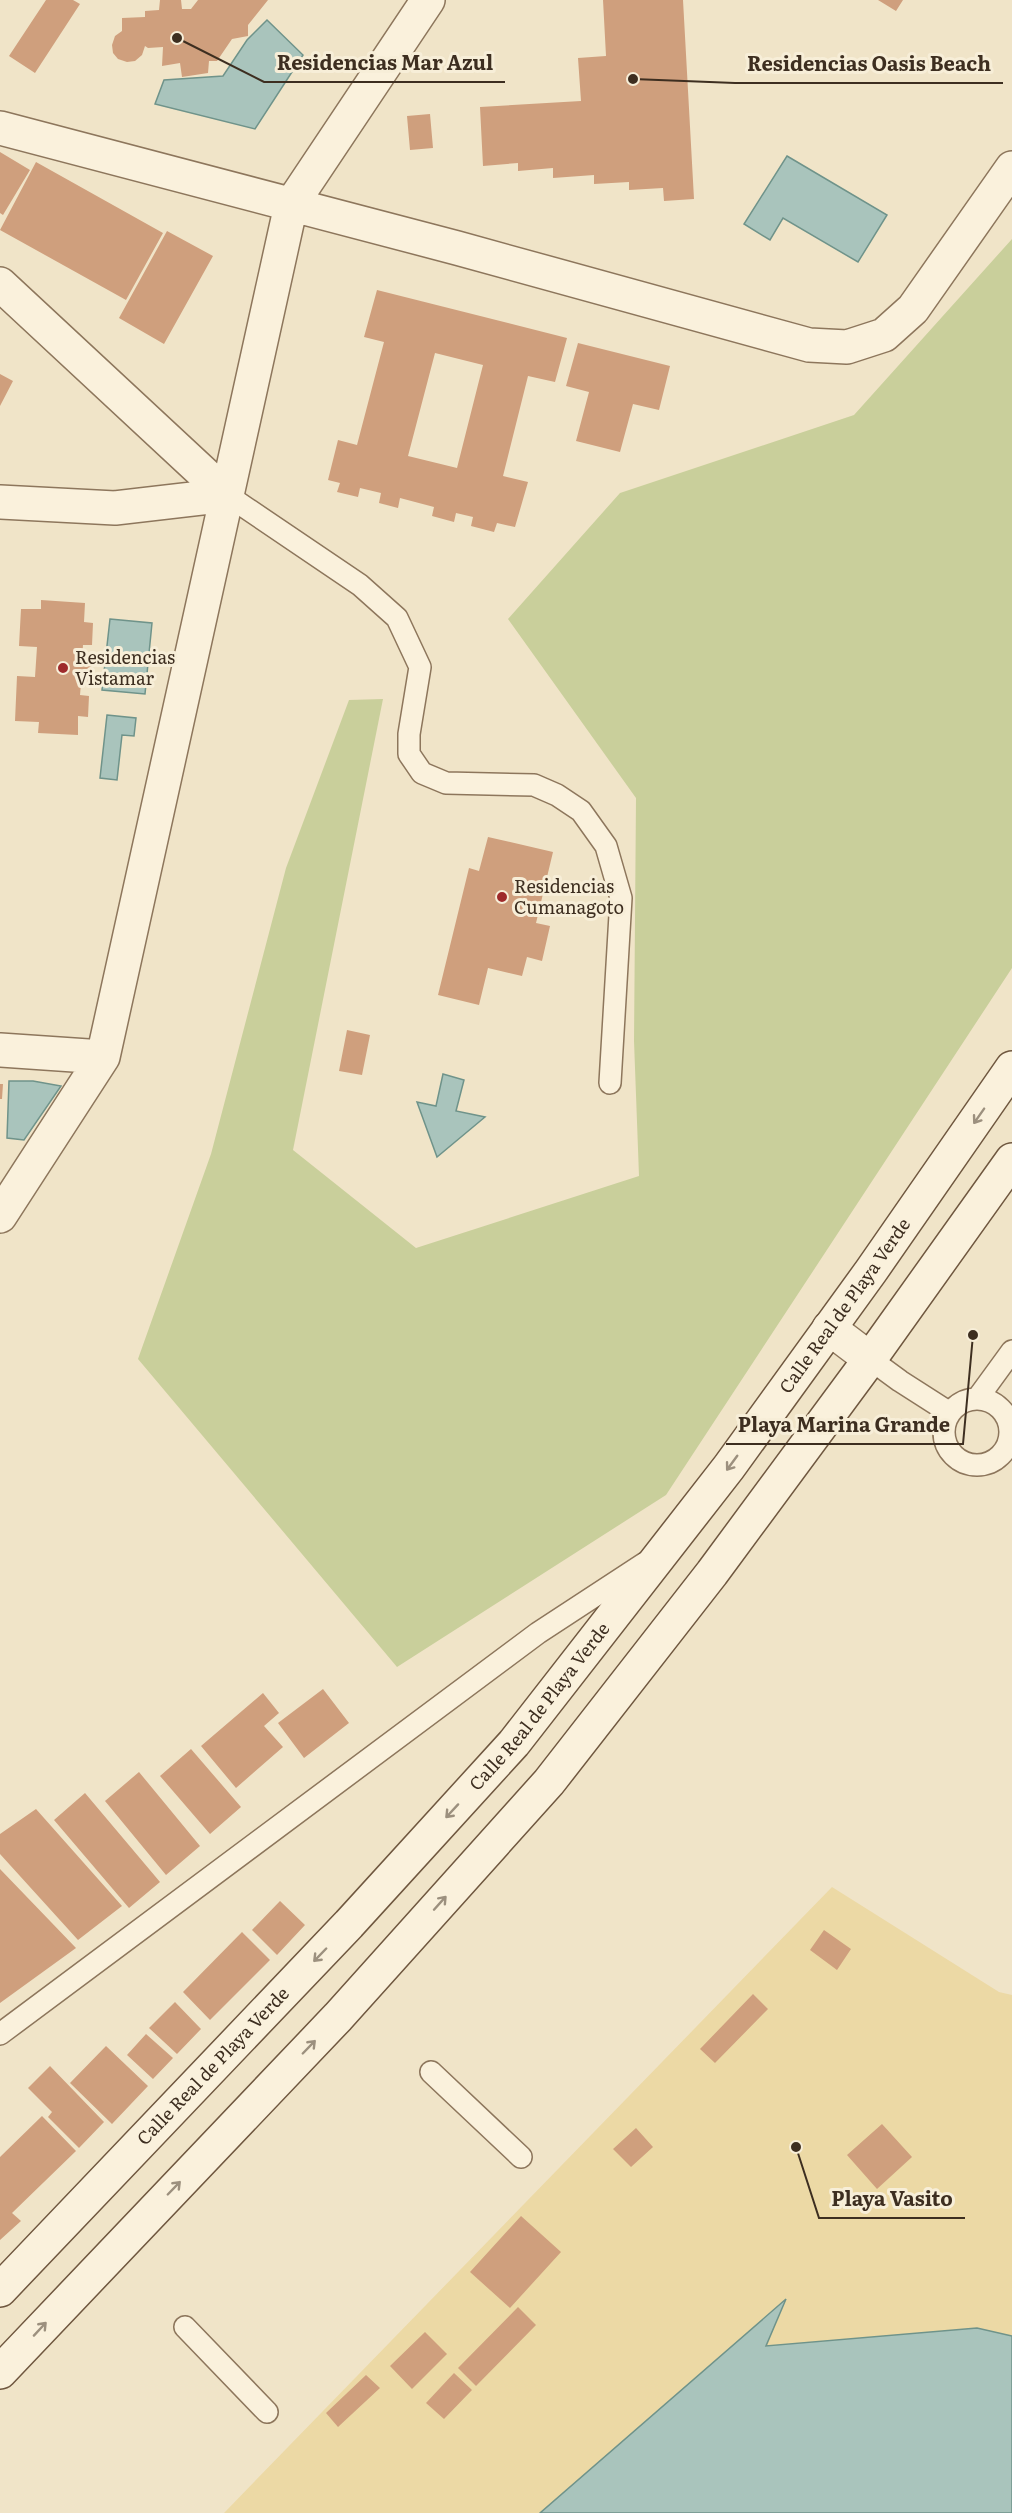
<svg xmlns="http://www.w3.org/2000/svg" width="1012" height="2513" font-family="Literata,serif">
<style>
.green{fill:#c9cf9b}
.sand{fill:#ecd9a5}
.water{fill:#a9c4bc;stroke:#6f938a;stroke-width:1.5}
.building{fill:#cf9f7d;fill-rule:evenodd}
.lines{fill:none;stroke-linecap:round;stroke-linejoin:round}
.lane-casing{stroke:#8d765c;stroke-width:24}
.street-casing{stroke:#8d765c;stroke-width:36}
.secondary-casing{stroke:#6f573f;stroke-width:36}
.lane{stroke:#faf1dc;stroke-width:21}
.street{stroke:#faf1dc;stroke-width:33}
.secondary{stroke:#faf1dc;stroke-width:33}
.oneway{stroke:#9c907e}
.poi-dot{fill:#9e2a2b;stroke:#f7eed8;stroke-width:2}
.labels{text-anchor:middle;stroke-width:6;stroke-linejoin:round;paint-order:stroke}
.poi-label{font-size:18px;fill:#3d2e20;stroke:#f7eed8;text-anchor:start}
.street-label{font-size:18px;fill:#3d2e20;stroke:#f7eed8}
.leader{fill:none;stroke:#3d2e20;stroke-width:2}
.callout-dot{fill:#3d2e20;stroke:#f7eed8;stroke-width:2}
.callout-label{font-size:20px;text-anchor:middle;font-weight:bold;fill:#3d2e20;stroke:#f7eed8;stroke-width:6;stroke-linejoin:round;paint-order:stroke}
</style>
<rect width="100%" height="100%" fill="#f0e4c8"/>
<!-- green -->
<path class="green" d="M 1012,239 L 1012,968 L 666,1495 L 397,1667 L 138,1359 L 211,1154 L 286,868 L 349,700 L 383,699 L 293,1150 L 416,1248 L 639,1176 L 634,1041 L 636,798 L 508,619 L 620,493 L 854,415 Z"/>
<!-- sand -->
<path class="sand" d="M 832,1887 L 999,1992 L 1012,1995 L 1012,2336 L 977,2328 L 766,2346 L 784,2301 L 540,2513 L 224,2513 Z"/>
<!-- water -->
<path class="water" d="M 267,20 L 303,55 L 255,129 L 155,104 L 164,80 L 223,76 L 247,40 Z
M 787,156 L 887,215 L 858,262 L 783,218 L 770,240 L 744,224 Z
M 110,619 L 152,623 L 145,694 L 102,690 Z
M 107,715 L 136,718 L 134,736 L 122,735 L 117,780 L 100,778 Z
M 443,1074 L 464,1080 L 456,1111 L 485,1117 L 437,1157 L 417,1102 L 436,1106 Z
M 9,1081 L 33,1081 L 61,1086 L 24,1140 L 7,1138 Z
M 786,2299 L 766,2346 L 977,2328 L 1012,2336 L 1012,2513 L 540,2513 Z"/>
<!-- building -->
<path class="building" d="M 46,0 L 73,0 L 80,4 L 35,73 L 9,56 Z
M 160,0 L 181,0 L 182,9 L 191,9 L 198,0 L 268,0 L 248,25 L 248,36 L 232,39 L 217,61 L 209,61 L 208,73 L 182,77 L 180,63 L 162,66 L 163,47 L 148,48 L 145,46 L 142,55 L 135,61 L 127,62 L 118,59 L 113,53 L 112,45 L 115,36 L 122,31 L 122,18 L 145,17 L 145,11 L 159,10 Z
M 603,0 L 683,0 L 694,199 L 664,201 L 663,188 L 629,190 L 629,182 L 594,184 L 594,175 L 553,178 L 553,168 L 518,171 L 518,163 L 483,166 L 480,107 L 581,101 L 578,58 L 606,56 Z
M 878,0 L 903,0 L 896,11 Z
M 430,114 L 433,148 L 410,150 L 407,116 Z
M 0,152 L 30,170 L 3,215 L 0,213 Z
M 36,162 L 163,233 L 126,300 L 0,230 Z
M 167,231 L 213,256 L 164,344 L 119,318 Z
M 377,290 L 567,338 L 555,382 L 528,376 L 503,476 L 528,482 L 515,527 L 497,523 L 494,532 L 471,526 L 473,517 L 456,513 L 454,522 L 432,516 L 434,507 L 400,498 L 398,508 L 379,503 L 381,493 L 360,488 L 358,497 L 337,492 L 340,483 L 328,480 L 338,440 L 357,445 L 384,342 L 364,337 ZM 435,353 L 483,365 L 457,468 L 408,456 Z
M 578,343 L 670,366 L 659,410 L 633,404 L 620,452 L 576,441 L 589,392 L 566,386 Z
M 0,374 L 13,381 L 0,406 Z
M 41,600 L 85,603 L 84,622 L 93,623 L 92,645 L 83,645 L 82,660 L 92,660 L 90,684 L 81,683 L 80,695 L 89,696 L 88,717 L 78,716 L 78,735 L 38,733 L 39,722 L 15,721 L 17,676 L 35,677 L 37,647 L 19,646 L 21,609 L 41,609 Z
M 488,837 L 553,852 L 536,923 L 550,926 L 542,961 L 527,957 L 522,976 L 488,968 L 479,1005 L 438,995 L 469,868 L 479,871 Z
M 347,1030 L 370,1035 L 362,1075 L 339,1071 Z
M 0,1084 L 3,1084 L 2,1099 L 0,1099 Z
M 323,1689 L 349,1723 L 304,1758 L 278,1723 Z
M 263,1693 L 279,1713 L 264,1726 L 283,1747 L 236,1788 L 201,1746 Z
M 191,1749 L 241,1807 L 210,1834 L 160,1776 Z
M 139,1772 L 200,1846 L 166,1875 L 105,1801 Z
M 85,1793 L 160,1882 L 129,1908 L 54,1820 Z
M 36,1809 L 122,1906 L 78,1940 L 0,1854 L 0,1834 Z
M 0,1869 L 76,1948 L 0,2003 Z
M 280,1901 L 305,1925 L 277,1955 L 252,1930 Z
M 824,1930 L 851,1949 L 837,1970 L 810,1950 Z
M 242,1932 L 270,1960 L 210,2020 L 183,1992 Z
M 753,1994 L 768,2009 L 715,2063 L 700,2049 Z
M 175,2002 L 201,2029 L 177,2054 L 149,2028 Z
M 146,2034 L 173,2058 L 153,2079 L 127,2055 Z
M 106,2046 L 148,2086 L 112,2124 L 70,2083 Z
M 50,2066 L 104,2122 L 79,2148 L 48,2117 L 52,2112 L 28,2088 Z
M 42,2116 L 76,2151 L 12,2213 L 21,2221 L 0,2240 L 0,2157 Z
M 882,2124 L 912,2157 L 877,2189 L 847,2155 Z
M 636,2128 L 653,2147 L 631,2167 L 613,2149 Z
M 521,2216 L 561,2252 L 510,2308 L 470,2272 Z
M 518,2307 L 536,2325 L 476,2386 L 458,2368 Z
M 425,2332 L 447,2354 L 412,2389 L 390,2366 Z
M 454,2373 L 472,2390 L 444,2419 L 426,2403 Z
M 366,2375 L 380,2388 L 338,2427 L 326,2413 Z"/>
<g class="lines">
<defs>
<path id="lane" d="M 227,495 L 360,585 L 397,618 L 420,667 L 409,734 L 409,754 L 422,773 L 446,783 L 534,785 L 557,795 L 581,811 L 606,846 L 621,898 L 610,1083
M 870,1359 L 900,1381 L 950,1413
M 977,1399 L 1012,1351
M944 1432a33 33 0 1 1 66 0a33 33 0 1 1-66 0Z
M 0,2034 L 538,1633 L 645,1563
M 431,2072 L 521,2157
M 185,2327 L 267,2412"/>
<path id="street" d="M 0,128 L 457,248 L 809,345 L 847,347 L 884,335 L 913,309 L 1012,168
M 0,284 L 227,495 L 115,508 L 0,502
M 0,1050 L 103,1057
M 0,1216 L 103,1057 L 291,205 L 428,0
M 829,1328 L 870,1359"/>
<g id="secondary">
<path id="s1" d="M 0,2290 L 349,1924 L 514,1743 L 729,1467 L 871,1271 L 1012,1068"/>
<path d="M 0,2372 L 338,2017 L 549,1782 L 712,1573 L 870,1359 L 1012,1160"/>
</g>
</defs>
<!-- lane casing -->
<use href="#lane" class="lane-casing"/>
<!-- street casing -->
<use href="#street" class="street-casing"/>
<!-- secondary casing -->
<use href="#secondary" class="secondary-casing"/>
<!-- lane -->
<use href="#lane" class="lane"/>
<!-- street -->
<use href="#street" class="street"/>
<!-- secondary -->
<use href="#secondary" class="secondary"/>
</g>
<!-- one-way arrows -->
<defs><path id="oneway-shaft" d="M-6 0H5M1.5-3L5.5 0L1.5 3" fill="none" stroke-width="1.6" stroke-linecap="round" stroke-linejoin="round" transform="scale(1.5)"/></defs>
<g class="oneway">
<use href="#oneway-shaft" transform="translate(979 1116) rotate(125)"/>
<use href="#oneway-shaft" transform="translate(732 1463) rotate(126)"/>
<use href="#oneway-shaft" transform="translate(452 1811) rotate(133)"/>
<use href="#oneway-shaft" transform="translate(440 1903) rotate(-48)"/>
<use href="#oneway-shaft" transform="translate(320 1955) rotate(134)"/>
<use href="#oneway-shaft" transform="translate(309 2047) rotate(-46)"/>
<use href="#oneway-shaft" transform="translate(174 2188) rotate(-46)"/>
<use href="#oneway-shaft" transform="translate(40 2329) rotate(-47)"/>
</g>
<!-- markers -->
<g class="poi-dot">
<circle cx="63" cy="668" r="6"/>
<circle cx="502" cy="897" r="6"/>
</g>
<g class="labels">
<!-- poi labels -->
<g class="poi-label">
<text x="75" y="664">Residencias<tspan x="75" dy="21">Vistamar</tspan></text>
<text x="514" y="893">Residencias<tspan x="514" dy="21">Cumanagoto</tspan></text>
</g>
<!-- street labels -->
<g class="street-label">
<text dy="6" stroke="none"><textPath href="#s1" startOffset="1299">Calle Real de Playa Verde</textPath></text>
<text dy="6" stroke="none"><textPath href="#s1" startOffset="795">Calle Real de Playa Verde</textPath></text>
<text dy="6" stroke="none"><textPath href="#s1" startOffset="309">Calle Real de Playa Verde</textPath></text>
</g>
</g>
<!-- callouts -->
<path class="leader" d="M177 38L264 82H505M633 79L735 83H1003M973 1335L963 1444H726M796 2147L819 2218H965"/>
<g class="callout-dot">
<circle cx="177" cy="38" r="6"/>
<circle cx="633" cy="79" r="6"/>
<circle cx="973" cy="1335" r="6"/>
<circle cx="796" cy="2147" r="6"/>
</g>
<g class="callout-label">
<text x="385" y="70">Residencias Mar Azul</text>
<text x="869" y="71">Residencias Oasis Beach</text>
<text x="844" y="1432">Playa Marina Grande</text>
<text x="892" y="2206">Playa Vasito</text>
</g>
</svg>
